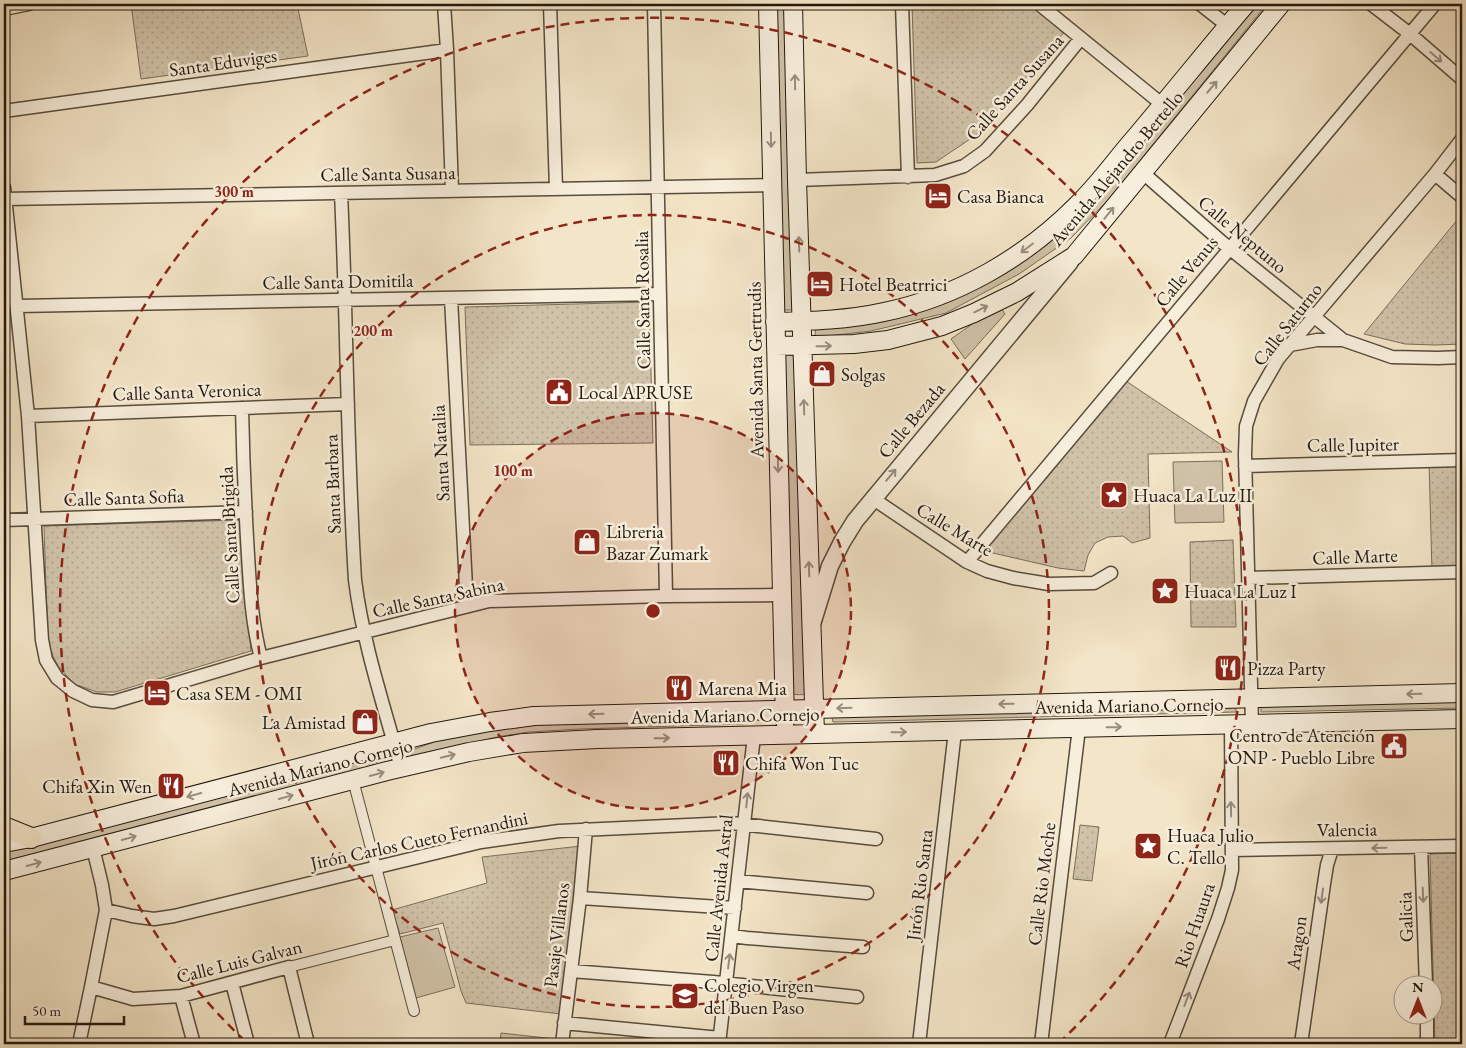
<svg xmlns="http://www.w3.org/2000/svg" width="1466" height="1048" font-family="'EB Garamond',serif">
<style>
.grass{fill:#d0c2a8;stroke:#7a6e5c}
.park{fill:url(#park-dots);stroke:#7a6e5c}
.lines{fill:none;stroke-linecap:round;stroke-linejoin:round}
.pedestrian-casing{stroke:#574c3d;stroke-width:12}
.minor-casing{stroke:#574c3d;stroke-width:15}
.tertiary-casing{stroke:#574c3d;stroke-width:19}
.secondary-casing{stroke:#23190f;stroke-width:20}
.primary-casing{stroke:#23190f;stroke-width:22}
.pedestrian{stroke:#f7eedb;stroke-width:10}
.minor{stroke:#f7eedb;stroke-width:12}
.tertiary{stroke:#f7eedb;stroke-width:16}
.secondary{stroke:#f7eedb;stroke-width:18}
.primary{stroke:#f3e5c7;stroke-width:20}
.oneway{stroke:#988e7f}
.ring{fill:none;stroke:#8f2418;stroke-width:2.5;stroke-dasharray:9 6}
.labels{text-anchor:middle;stroke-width:5;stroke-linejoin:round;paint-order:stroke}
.street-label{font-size:19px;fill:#23190f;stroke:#f7eedb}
.poi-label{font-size:19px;fill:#23190f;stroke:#f7eedb;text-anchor:start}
.centre{fill:#8f2418;stroke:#f7eedb;stroke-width:2.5}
.ring-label{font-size:15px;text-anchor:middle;font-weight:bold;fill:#8f2418;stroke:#f7eedb;stroke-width:5;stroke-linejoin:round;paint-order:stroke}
</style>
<defs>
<pattern id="park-dots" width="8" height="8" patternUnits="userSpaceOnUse" patternTransform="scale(1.25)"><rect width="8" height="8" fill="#d0c2a8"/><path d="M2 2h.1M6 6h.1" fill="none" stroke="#b2a68f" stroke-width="1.8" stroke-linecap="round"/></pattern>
</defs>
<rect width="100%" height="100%" fill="#f3e5c7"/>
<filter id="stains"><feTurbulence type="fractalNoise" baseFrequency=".004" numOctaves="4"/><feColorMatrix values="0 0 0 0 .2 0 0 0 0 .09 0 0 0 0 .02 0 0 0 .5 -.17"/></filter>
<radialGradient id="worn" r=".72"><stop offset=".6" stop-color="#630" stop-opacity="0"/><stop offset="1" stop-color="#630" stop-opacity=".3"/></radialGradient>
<!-- grass -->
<path class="grass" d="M 776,4 L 787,4 L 793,310 L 781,310 Z
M 1250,4 L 1267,4 L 1106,202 L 1071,238 L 1019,274 L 946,313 L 871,331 L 828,336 L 815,336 L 816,325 L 854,322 L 1044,245 Z
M 999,305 L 1005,314 L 965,359 L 951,339 Z
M 787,352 L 796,358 L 805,694 C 802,695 797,695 793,694 L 792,692 L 779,357 Z
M 1222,461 L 1224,522 L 1175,523 L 1173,462 Z
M 1462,694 L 1462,708 L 1261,712 L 1261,705 Z
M 1236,698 L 1236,712 L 835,722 L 833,722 L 831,713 Z
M 776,712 L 777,719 L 753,720 L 743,724 L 580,729 L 529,732 L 496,737 L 414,758 L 413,757 L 411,752 L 412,750 L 434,742 L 438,737 L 490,725 Z
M 390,751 L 393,757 L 374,763 L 367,770 L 4,863 L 4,849 Z
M 438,928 L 455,987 L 416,998 L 400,937 Z
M 501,1033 L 555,1039 L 554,1044 L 500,1044 Z"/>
<!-- park -->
<path class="park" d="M 131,4 L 297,4 L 308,56 L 141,79 Z
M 912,4 L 1036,4 L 1066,30 L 979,133 L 936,162 L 917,163 Z
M 1462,214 L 1462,344 L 1435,345 L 1405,344 L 1364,334 Z
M 649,302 L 653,443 L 470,445 L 465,307 Z
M 1126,381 L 1232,452 L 1148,454 L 1150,538 L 1132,543 L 1123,536 L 1108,537 L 1095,543 L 1088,555 L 1084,571 L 1058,568 L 980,550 Z
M 1462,460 L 1462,572 L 1432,573 L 1429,461 Z
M 240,520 L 251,651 L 115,692 L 97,692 L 74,684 L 58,666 L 48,646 L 44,526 Z
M 1233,540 L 1236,627 L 1191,627 L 1190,542 Z
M 1080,825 L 1099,827 L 1092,881 L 1073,879 Z
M 581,846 L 561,1014 L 466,1003 L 461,991 L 443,923 L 400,934 L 392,910 L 487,883 L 482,857 Z
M 1462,853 L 1462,1044 L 1435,1044 L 1430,854 Z"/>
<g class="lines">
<defs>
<path id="pedestrian" d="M 353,780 L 414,1011
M 289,967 L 395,940"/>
<path id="minor" d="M 444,4 L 447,50 L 452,191
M 550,4 L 556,189
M 654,4 L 666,596
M 902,4 L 908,177
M 1039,4 L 1163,105
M 1200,4 L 1228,26
M 1371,4 L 1410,34 L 1462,79
M 4,9 L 29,4
M 4,111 L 447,50
M 1142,172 L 1223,243 L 1343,340 L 1392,357 L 1438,358 L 1462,357
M 1435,174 L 1462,197
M 797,180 L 935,175 L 964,166 L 985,151 L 1027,105 L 1081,38
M 4,187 L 28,416 L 42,640 L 46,660 L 57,678 L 73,691 L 92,700 L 113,702 L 261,658 L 489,601 L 666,596 L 781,595
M 341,193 C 347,322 347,451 355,580 C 363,644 384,706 401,768
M 5,199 L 772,185
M 451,298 L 467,606
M 17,306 L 660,294
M 1290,345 L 1317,340 L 1343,340
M 242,408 C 243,457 245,506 248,555 C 250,590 252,624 261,658
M 28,416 L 348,404
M 1245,466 L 1462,460
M 872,498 L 967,562 L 987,571 L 1013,578 L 1049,584 L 1094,583 L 1111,573
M 4,520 L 246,512
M 967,562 L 1435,4
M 1249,578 L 1462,572
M 1252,724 L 1245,454 L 1246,426 L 1254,401 L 1278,359 L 1435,174 L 1462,139
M 1421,847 L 1426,986
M 1232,850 L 1462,846
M 738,881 L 867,893
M 580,898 L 735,908
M 106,910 L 132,916 L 154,919 L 174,916 L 481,842 L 559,831 L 731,823 L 876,839
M 732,936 L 747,938 L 863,947
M 571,971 L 713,982 L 857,997
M 232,983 L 248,1044
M 91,987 L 133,999 L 181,996 L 289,967 L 308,1044
M 181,996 L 194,1044
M 1427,1016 L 1427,1044
M 564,1023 L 720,1038
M 79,1044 L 91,987 L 106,910 L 102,885 L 93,848
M 562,1044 L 580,898 L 586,829
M 719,1044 L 754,736
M 919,1044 L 955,731
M 1041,1044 L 1079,728
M 1170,1044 L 1218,919 L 1228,888 L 1232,870 L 1231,724
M 1301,1044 L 1324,884 L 1327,865 L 1332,849"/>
<path id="tertiary" d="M 813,621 L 830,566 L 842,542 L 855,521 L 1070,262"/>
<path id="secondary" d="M 768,4 L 785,721
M 793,4 L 797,180 L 815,734
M 775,322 C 812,321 848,320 884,312 C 957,297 1024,258 1076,206 C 1097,186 1114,162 1133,140 C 1171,95 1208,49 1246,4
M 776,346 L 854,344 L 888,340 L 942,326 L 974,313 L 1017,292 L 1074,256 L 1281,4
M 4,843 L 31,838 L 431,733 L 490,722 L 534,716 L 1462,693
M 4,871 L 387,771 L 469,752 L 523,743 L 597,739 L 1462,719"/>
<path id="primary" d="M 4,827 L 31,838"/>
</defs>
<!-- pedestrian casing -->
<use href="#pedestrian" class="pedestrian-casing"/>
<!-- minor casing -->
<use href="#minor" class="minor-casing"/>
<!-- tertiary casing -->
<use href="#tertiary" class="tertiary-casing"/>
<!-- secondary casing -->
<use href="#secondary" class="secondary-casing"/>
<!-- primary casing -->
<use href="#primary" class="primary-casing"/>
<!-- pedestrian -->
<use href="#pedestrian" class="pedestrian"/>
<!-- minor -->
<use href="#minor" class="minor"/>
<!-- tertiary -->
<use href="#tertiary" class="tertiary"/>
<!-- secondary -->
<use href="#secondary" class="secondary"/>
<!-- primary -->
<use href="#primary" class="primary"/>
</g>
<!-- one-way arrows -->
<defs><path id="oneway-shaft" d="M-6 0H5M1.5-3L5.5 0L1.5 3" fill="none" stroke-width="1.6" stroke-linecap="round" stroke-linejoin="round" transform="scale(1.25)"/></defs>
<g class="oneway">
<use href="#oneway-shaft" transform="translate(1436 57) rotate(41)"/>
<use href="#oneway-shaft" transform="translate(795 82) rotate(-91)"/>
<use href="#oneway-shaft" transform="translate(1212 87) rotate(-50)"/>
<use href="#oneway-shaft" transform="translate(771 140) rotate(89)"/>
<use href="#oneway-shaft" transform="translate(1109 213) rotate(-51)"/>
<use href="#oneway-shaft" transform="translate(799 244) rotate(-92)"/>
<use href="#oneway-shaft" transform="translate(1027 248) rotate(143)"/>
<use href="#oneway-shaft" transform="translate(981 309) rotate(-26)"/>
<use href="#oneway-shaft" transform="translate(824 346) rotate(-1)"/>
<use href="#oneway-shaft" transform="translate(804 407) rotate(-92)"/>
<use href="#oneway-shaft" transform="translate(778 465) rotate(89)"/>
<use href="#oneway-shaft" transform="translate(891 475) rotate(-50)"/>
<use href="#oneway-shaft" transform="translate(809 569) rotate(-92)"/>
<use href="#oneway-shaft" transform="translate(1414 694) rotate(179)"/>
<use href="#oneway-shaft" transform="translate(1006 704) rotate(179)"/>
<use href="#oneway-shaft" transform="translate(844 708) rotate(178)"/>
<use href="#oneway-shaft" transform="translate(596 714) rotate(178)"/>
<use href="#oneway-shaft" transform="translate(1114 727) rotate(-1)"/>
<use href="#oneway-shaft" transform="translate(899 732) rotate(-1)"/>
<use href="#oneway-shaft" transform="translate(662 738) rotate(-1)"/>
<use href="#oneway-shaft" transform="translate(448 756) rotate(-13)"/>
<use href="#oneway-shaft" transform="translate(377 774) rotate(-15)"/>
<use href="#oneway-shaft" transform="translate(194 795) rotate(165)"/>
<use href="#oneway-shaft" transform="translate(286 797) rotate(-15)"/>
<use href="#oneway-shaft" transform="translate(747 800) rotate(-84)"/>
<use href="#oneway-shaft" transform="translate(1231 809) rotate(-91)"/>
<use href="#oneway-shaft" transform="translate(129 838) rotate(-15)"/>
<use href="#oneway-shaft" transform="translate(1379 848) rotate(179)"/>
<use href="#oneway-shaft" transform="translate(34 864) rotate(-15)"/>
<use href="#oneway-shaft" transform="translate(1423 895) rotate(88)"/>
<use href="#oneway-shaft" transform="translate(1322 896) rotate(98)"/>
<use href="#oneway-shaft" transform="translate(729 961) rotate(-83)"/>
<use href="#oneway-shaft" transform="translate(1187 999) rotate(-69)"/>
</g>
<!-- distance rings -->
<circle cx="653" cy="611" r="198" fill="#8f2418" fill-opacity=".12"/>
<g class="ring">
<circle cx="653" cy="611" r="198"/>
<circle cx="653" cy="611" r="396"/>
<path d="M245 1041A593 593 0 1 1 1061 1041"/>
</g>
<!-- icons -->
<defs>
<symbol id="hotel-square" viewBox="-11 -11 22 22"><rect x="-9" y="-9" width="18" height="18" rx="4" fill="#8f2418" stroke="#f7eedb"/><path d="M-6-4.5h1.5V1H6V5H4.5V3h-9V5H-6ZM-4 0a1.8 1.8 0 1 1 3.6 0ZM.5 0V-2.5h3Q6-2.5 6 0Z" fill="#fff"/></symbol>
<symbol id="shop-square" viewBox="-11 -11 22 22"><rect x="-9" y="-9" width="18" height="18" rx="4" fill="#8f2418" stroke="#f7eedb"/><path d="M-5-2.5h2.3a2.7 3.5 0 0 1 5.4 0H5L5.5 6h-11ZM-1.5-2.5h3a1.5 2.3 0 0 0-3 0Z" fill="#fff"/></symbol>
<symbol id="civic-square" viewBox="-11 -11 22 22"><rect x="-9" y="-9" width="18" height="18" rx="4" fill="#8f2418" stroke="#f7eedb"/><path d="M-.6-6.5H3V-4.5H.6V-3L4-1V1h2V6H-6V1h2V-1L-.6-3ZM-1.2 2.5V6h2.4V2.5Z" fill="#fff"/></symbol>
<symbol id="sight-square" viewBox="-11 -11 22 22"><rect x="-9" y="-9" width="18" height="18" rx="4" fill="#8f2418" stroke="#f7eedb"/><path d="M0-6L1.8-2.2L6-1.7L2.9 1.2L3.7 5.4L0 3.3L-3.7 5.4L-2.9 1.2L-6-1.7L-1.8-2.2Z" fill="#fff"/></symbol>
<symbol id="restaurant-square" viewBox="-11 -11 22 22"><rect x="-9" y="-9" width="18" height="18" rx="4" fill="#8f2418" stroke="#f7eedb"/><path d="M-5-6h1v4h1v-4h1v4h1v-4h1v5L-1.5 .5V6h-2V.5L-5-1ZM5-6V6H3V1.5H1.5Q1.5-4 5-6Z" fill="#fff"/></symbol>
<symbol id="school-square" viewBox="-11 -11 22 22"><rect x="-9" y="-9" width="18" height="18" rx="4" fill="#8f2418" stroke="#f7eedb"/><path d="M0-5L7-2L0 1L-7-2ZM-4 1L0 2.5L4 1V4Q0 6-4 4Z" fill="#fff"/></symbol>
</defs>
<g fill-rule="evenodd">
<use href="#hotel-square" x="922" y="180" width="32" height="32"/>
<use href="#hotel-square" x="804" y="268" width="32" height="32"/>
<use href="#shop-square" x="806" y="358" width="32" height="32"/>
<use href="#civic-square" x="543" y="376" width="32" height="32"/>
<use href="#sight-square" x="1098" y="479" width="32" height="32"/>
<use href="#shop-square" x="571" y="526" width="32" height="32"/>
<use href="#sight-square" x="1149" y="575" width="32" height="32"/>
<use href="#restaurant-square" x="1212" y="652" width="32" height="32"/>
<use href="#restaurant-square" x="663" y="672" width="32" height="32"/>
<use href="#hotel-square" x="141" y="677" width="32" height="32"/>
<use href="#shop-square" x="349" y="706" width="32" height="32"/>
<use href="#civic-square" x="1378" y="730" width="32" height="32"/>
<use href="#restaurant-square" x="710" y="747" width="32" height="32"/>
<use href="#restaurant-square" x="155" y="770" width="32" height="32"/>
<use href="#sight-square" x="1132" y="830" width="32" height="32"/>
<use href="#school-square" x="669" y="980" width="32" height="32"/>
</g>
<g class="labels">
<!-- street labels -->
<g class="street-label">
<text transform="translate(223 62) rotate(-8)" y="7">Santa Eduviges</text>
<text transform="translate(1014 87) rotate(-48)" y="7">Calle Santa Susana</text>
<text transform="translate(1116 168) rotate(-50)" y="7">Avenida Alejandro Bertello</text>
<text transform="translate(388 173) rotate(-1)" y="7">Calle Santa Susana</text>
<text transform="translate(1243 234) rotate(40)" y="7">Calle Neptuno</text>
<text transform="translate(1186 271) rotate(-50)" y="7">Calle Venus</text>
<text transform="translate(338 281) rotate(-1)" y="7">Calle Santa Domitila</text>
<text transform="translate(642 300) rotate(-91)" y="7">Calle Santa Rosalia</text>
<text transform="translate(1287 324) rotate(-52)" y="7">Calle Saturno</text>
<text transform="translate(755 370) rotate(-91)" y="7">Avenida Santa Gertrudis</text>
<text transform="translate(187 391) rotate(-2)" y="7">Calle Santa Veronica</text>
<text transform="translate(911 420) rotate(-50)" y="7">Calle Bezada</text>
<text transform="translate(1353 444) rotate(-1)" y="7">Calle Jupiter</text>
<text transform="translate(440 453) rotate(-93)" y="7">Santa Natalia</text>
<text transform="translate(332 484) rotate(-92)" y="7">Santa Barbara</text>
<text transform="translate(124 497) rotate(-2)" y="7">Calle Santa Sofia</text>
<text transform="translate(955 529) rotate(31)" y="7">Calle Marte</text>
<text transform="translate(229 535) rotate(-93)" y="7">Calle Santa Brigida</text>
<text transform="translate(1355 556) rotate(-2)" y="7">Calle Marte</text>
<text transform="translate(438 597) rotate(-12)" y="7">Calle Santa Sabina</text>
<text transform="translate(1129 705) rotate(-1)" y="7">Avenida Mariano Cornejo</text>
<text transform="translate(725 715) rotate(-1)" y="7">Avenida Mariano Cornejo</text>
<text transform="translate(320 767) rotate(-14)" y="7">Avenida Mariano Cornejo</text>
<text transform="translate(1347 829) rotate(-1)" y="7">Valencia</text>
<text transform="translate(419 840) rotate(-12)" y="7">Jirón Carlos Cueto Fernandini</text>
<text transform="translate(1041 884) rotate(-83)" y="7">Calle Rio Moche</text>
<text transform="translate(919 885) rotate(-83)" y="7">Jirón Rio Santa</text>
<text transform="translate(718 888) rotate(-84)" y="7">Calle Avenida Astral</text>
<text transform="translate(1405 917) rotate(-92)" y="7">Galicia</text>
<text transform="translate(1194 925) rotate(-71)" y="7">Rio Huaura</text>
<text transform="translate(556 935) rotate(-83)" y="7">Pasaje Villanos</text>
<text transform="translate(1296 943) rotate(-82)" y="7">Aragon</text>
<text transform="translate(239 961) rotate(-14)" y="7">Calle Luis Galvan</text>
</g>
<!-- poi labels -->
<g class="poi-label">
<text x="957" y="203">Casa Bianca</text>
<text x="839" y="291">Hotel Beatrrici</text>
<text x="841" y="381">Solgas</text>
<text x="578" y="399">Local APRUSE</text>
<text x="1133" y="502">Huaca La Luz II</text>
<text x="606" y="538">Libreria<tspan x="606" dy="22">Bazar Zumark</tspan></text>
<text x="1184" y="598">Huaca La Luz I</text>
<text x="1247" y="675">Pizza Party</text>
<text x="698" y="695">Marena Mia</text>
<text x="176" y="700">Casa SEM - OMI</text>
<text x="346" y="729" text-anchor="end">La Amistad</text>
<text x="1375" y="742" text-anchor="end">Centro de Atención<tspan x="1375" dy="22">ONP - Pueblo Libre</tspan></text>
<text x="745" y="770">Chifa Won Tuc</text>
<text x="152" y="793" text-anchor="end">Chifa Xin Wen</text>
<text x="1167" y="842">Huaca Julio<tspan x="1167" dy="22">C. Tello</tspan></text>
<text x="704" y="992">Colegio Virgen<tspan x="704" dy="22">del Buen Paso</tspan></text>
</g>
</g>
<circle cx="653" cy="611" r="8" class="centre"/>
<g class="ring-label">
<text x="234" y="197">300 m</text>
<text x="373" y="336">200 m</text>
<text x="513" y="476">100 m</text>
</g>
<!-- margin -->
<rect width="1466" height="1048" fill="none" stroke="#f3e5c7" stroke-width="20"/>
<rect x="5" y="5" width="1456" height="1038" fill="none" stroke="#23190f" stroke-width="2.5"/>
<rect x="10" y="10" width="1446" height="1028" fill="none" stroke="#23190f"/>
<!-- north arrow -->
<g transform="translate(1418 1000)"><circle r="24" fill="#f7eedb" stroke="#a29989"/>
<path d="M0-4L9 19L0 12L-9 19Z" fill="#8f2418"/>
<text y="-8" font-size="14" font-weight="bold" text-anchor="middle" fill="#23190f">N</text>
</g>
<!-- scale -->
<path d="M25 1016v8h99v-8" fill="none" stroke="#23190f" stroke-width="2.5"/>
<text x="32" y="1016" font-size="15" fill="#23190f" stroke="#f7eedb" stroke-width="4" paint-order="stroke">50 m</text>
<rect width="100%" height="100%" filter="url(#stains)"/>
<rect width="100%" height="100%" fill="url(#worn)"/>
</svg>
